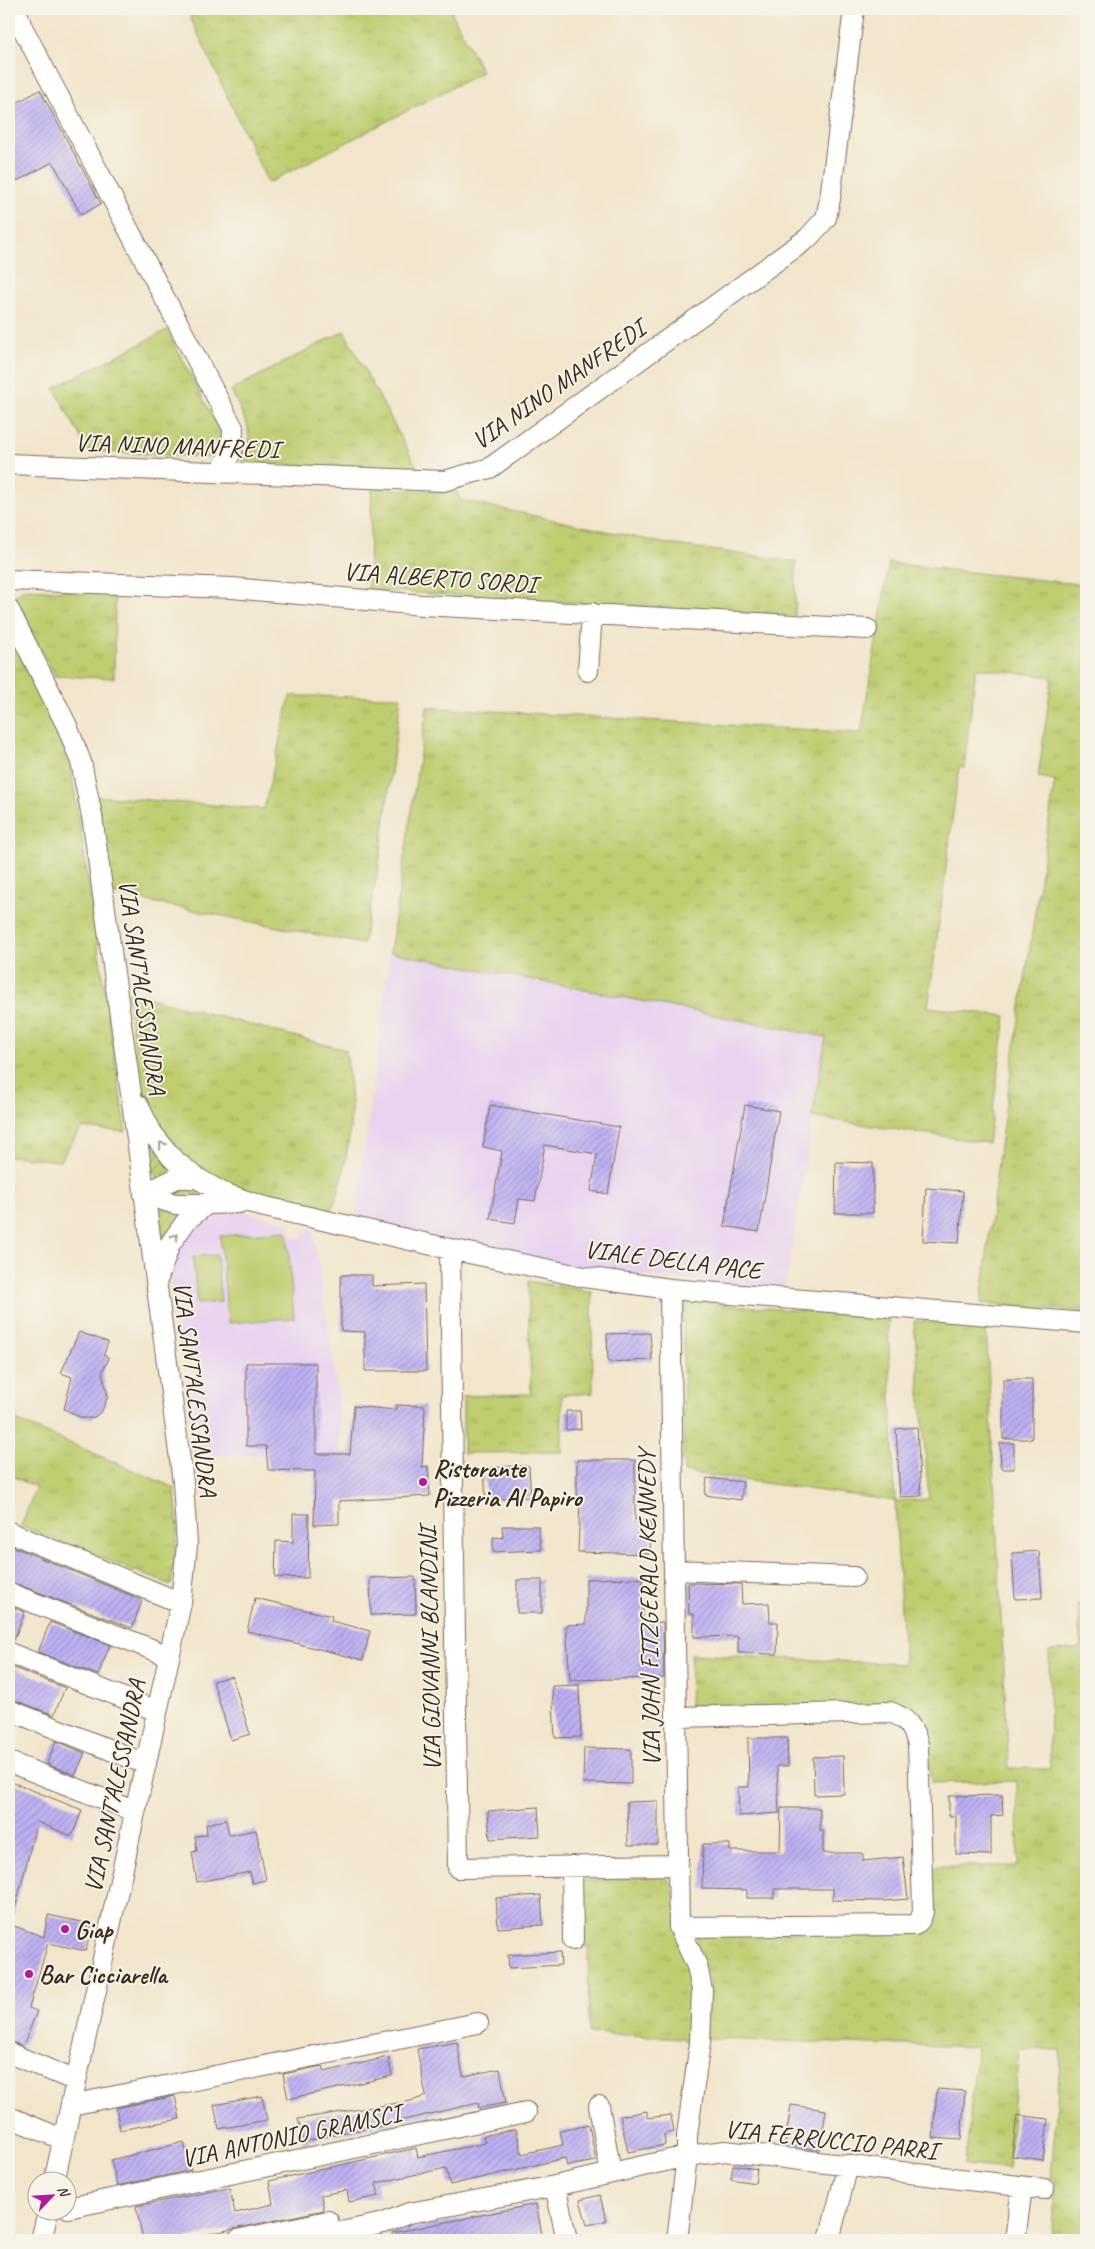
<svg xmlns="http://www.w3.org/2000/svg" width="1095" height="2249" font-family="Caveat,sans-serif">
<style>
.built{fill:#e7d2ef}
.grass{fill:url(#grass-tufts);stroke:#7c7c47}
.garden{fill:url(#garden-furrows);stroke:#7c7c47}
.pitch{fill:#bdcd70;stroke:#7c7c47}
.building{fill:url(#building-hatch)}
.lines{fill:none;stroke-linecap:round;stroke-linejoin:round}
.minor-casing{stroke:#7b6b5b;stroke-width:22}
.minor{stroke:#fff;stroke-width:20}
.oneway{stroke:#a79f9a}
.poi-dot{fill:#b5179e;stroke:#f7f3e8;stroke-width:2}
.labels{text-anchor:middle;stroke-width:4;stroke-linejoin:round;paint-order:stroke}
.street-label{font-size:25px;fill:#3b2a1e;stroke:#f7f3e8}
.poi-label{font-size:25px;font-weight:bold;fill:#3b2a1e;stroke:#f7f3e8;text-anchor:start}
</style>
<defs>
<pattern id="grass-tufts" width="24" height="20" patternUnits="userSpaceOnUse" patternTransform="scale(1.25)"><rect width="24" height="20" fill="#bdcd70"/><path d="M3 7l-1-3M5 7V3M7 7l1-3M15 17l-1-3M17 17v-4M19 17l1-3" fill="none" stroke="#a3b061"/></pattern>
<pattern id="garden-furrows" width="10" height="10" patternUnits="userSpaceOnUse" patternTransform="scale(1.25)"><rect width="10" height="10" fill="#bdcd70"/><path d="M-1 1l2-2M0 10L10 0M9 11l2-2" fill="none" stroke="#a3b061"/></pattern>
<pattern id="building-hatch" width="6" height="6" patternUnits="userSpaceOnUse" patternTransform="scale(1.25)"><rect width="6" height="6" fill="#beb1f4"/><path d="M-1 1l2-2M0 6l6-6M5 7l2-2" fill="none" stroke="#9c90c5"/></pattern>
</defs>
<rect width="100%" height="100%" fill="#f7f3e8"/>
<filter id="ink" filterUnits="userSpaceOnUse"><feTurbulence type="fractalNoise" baseFrequency=".02" numOctaves="2"/><feDisplacementMap in="SourceGraphic" scale="10" xChannelSelector="R" yChannelSelector="G"/><feConvolveMatrix kernelMatrix="1 2 1 2 8 2 1 2 1" color-interpolation-filters="sRGB"/></filter>
<filter id="wash" filterUnits="userSpaceOnUse"><feTurbulence type="fractalNoise" baseFrequency=".0096" numOctaves="4" result="noise"/><feDisplacementMap in="SourceGraphic" scale="20" xChannelSelector="R" yChannelSelector="G"/><feGaussianBlur stdDeviation="1.12" result="paint"/><feColorMatrix in="noise" values="0 0 0 0 0 0 0 0 0 0 0 0 0 0 0 0 0 1.4 0 .05"/><feComposite in="paint" operator="in"/></filter>
<g filter="url(#wash)">
<rect width="100%" height="100%" fill="#f1e5cb"/>
<!-- built -->
<path class="built" d="M 390,952 L 826,1037 L 785,1289 L 599,1271 L 562,1265 L 356,1218 Z
M 241,1211 L 288,1222 L 293,1236 L 302,1237 L 308,1227 L 313,1228 L 339,1399 L 340,1454 L 194,1455 L 191,1443 L 206,1435 L 206,1423 L 189,1420 L 183,1380 L 198,1371 L 197,1360 L 181,1358 L 175,1316 L 188,1310 L 187,1298 L 170,1292 L 169,1267 L 181,1236 L 204,1218 L 215,1213 Z"/>
<!-- grass -->
<path class="grass" d="M 205,9 L 450,9 L 482,72 L 268,183 L 190,17 Z
M 167,330 L 222,435 L 208,457 L 88,451 L 54,388 Z
M 344,331 L 418,469 L 241,463 L 249,443 L 248,427 L 231,390 Z
M 372,488 L 434,491 L 456,489 L 460,500 L 663,543 L 796,562 L 795,616 L 368,590 Z
M 889,563 L 1086,585 L 1086,1312 L 981,1303 L 1000,1145 L 1055,780 L 1038,777 L 1052,677 L 976,668 L 964,768 L 959,767 L 928,1007 L 1006,1016 L 988,1143 L 812,1117 L 826,1037 L 390,952 L 427,707 L 861,733 Z
M 23,589 L 115,593 L 114,678 L 55,676 L 13,597 Z
M 9,637 L 48,712 L 71,768 L 126,1132 L 81,1128 L 60,1161 L 9,1156 Z
M 290,696 L 401,697 L 379,865 L 363,944 L 112,894 L 97,796 L 264,809 Z
M 127,992 L 346,1050 C 348,1070 351,1090 351,1109 C 351,1132 343,1194 329,1212 C 249,1192 167,1178 142,1086 C 134,1056 132,1023 127,992 Z
M 528,1281 L 592,1292 L 593,1393 L 562,1395 L 562,1452 L 463,1453 L 463,1396 L 531,1394 Z
M 683,1301 L 888,1318 L 895,1501 L 929,1499 L 914,1321 L 986,1326 L 1009,1768 L 1050,1769 L 1049,1651 L 1081,1648 L 1077,1604 L 1086,1603 L 1086,2240 L 1051,2240 L 1056,2179 L 1051,2178 L 1061,2050 L 1019,2049 L 1008,2169 L 965,2165 L 977,2047 L 706,2039 L 710,1982 L 695,1933 L 918,1932 L 929,1873 L 938,1866 L 1018,1866 L 1017,1781 L 931,1783 L 926,1743 L 918,1723 L 690,1708 L 691,1654 L 904,1664 L 895,1501 L 684,1472 Z
M 9,1417 L 175,1488 L 178,1526 L 171,1585 L 21,1526 L 36,1487 L 9,1475 Z
M 666,1876 L 671,1882 L 691,1969 L 695,2049 L 682,2038 L 589,2033 L 588,1947 L 581,1946 L 579,1881 Z"/>
<!-- garden -->
<path class="garden" d="M 149,1140 L 173,1168 L 173,1173 L 157,1178 L 153,1174 Z
M 182,1184 L 195,1187 L 201,1194 L 168,1196 L 164,1191 Z
M 159,1208 L 186,1211 L 162,1239 Z"/>
<!-- pitch -->
<path class="pitch" d="M 287,1231 L 294,1318 L 228,1323 L 220,1236 Z
M 217,1255 L 221,1302 L 197,1304 L 193,1257 Z"/>
<g id="blocks">
<!-- building -->
<path class="building" d="M 40,90 L 101,204 L 81,215 L 53,162 L 9,185 L 9,107 Z
M 490,1105 L 619,1127 L 608,1194 L 591,1191 L 597,1154 L 545,1145 L 535,1201 L 519,1199 L 515,1223 L 490,1219 L 502,1151 L 483,1147 Z
M 745,1105 L 779,1111 L 759,1232 L 724,1226 Z
M 836,1162 L 873,1163 L 873,1213 L 835,1213 Z
M 926,1188 L 963,1191 L 959,1243 L 923,1241 Z
M 341,1275 L 372,1275 L 372,1286 L 424,1284 L 426,1371 L 365,1371 L 365,1332 L 341,1331 Z
M 79,1332 L 108,1342 L 104,1354 L 109,1358 L 102,1373 L 108,1396 L 102,1411 L 93,1418 L 82,1418 L 64,1409 L 72,1377 L 61,1373 Z
M 650,1333 L 652,1360 L 608,1362 L 607,1334 Z
M 246,1363 L 316,1363 L 316,1454 L 350,1454 L 354,1406 L 396,1410 L 396,1405 L 425,1406 L 422,1467 L 428,1466 L 430,1496 L 339,1501 L 339,1524 L 314,1525 L 315,1471 L 268,1470 L 266,1446 L 246,1446 Z
M 1003,1379 L 1032,1379 L 1032,1439 L 1003,1439 Z
M 566,1411 L 580,1411 L 581,1429 L 566,1430 Z
M 917,1427 L 921,1496 L 900,1497 L 896,1429 Z
M 1000,1443 L 1014,1443 L 1014,1469 L 1001,1469 Z
M 577,1460 L 635,1460 L 635,1520 L 651,1521 L 650,1554 L 578,1552 L 580,1500 L 577,1500 Z
M 529,1466 L 531,1497 L 486,1500 L 484,1468 Z
M 707,1478 L 743,1482 L 741,1500 L 705,1495 Z
M 293,1514 L 309,1514 L 308,1578 L 275,1577 L 276,1541 L 293,1542 Z
M 502,1526 L 538,1526 L 541,1550 L 493,1552 L 493,1537 L 503,1538 Z
M 9,1545 L 142,1600 L 132,1628 L 9,1581 Z
M 1039,1551 L 1042,1598 L 1015,1599 L 1012,1553 Z
M 415,1577 L 416,1614 L 371,1615 L 370,1578 Z
M 643,1578 L 643,1623 L 663,1622 L 664,1678 L 570,1680 L 566,1625 L 586,1624 L 586,1579 Z
M 517,1580 L 542,1580 L 542,1613 L 517,1613 Z
M 688,1583 L 741,1584 L 742,1604 L 769,1603 L 770,1622 L 778,1622 L 777,1654 L 738,1653 L 738,1636 L 694,1637 L 694,1614 L 689,1614 Z
M 255,1598 L 332,1616 L 331,1621 L 370,1631 L 363,1660 L 247,1631 Z
M 9,1606 L 25,1612 L 13,1642 L 9,1641 Z
M 50,1622 L 110,1645 L 98,1675 L 38,1652 Z
M 9,1666 L 65,1688 L 54,1715 L 9,1698 Z
M 232,1676 L 250,1734 L 231,1740 L 213,1681 Z
M 579,1685 L 581,1737 L 555,1738 L 552,1686 Z
M 748,1738 L 787,1738 L 788,1766 L 777,1766 L 779,1813 L 739,1816 L 738,1787 L 749,1787 Z
M 56,1741 L 85,1753 L 75,1775 L 47,1764 Z
M 584,1748 L 631,1749 L 631,1784 L 583,1783 Z
M 843,1756 L 844,1794 L 814,1795 L 813,1757 Z
M 9,1781 L 82,1810 L 72,1836 L 37,1822 L 14,1913 L 9,1913 Z
M 1002,1795 L 1003,1815 L 991,1816 L 991,1855 L 956,1854 L 956,1816 L 949,1816 L 949,1796 Z
M 658,1801 L 658,1845 L 628,1845 L 627,1802 Z
M 538,1807 L 540,1836 L 490,1839 L 488,1811 Z
M 781,1808 L 820,1808 L 820,1830 L 823,1830 L 823,1853 L 863,1853 L 863,1861 L 903,1857 L 908,1899 L 883,1901 L 833,1900 L 833,1889 L 774,1889 L 774,1898 L 747,1898 L 747,1890 L 702,1889 L 703,1844 L 730,1844 L 730,1851 L 780,1851 Z
M 226,1820 L 229,1835 L 256,1830 L 266,1880 L 252,1883 L 250,1872 L 197,1882 L 192,1852 L 197,1851 L 195,1836 L 207,1835 L 206,1824 Z
M 541,1895 L 543,1925 L 498,1928 L 496,1898 Z
M 48,1915 L 92,1924 L 86,1951 L 48,1943 L 29,2008 L 37,2011 L 23,2046 L 9,2041 L 9,1924 L 44,1937 Z
M 560,1952 L 561,1965 L 509,1968 L 508,1955 Z
M 457,2042 L 463,2076 L 500,2069 L 506,2103 L 479,2108 L 478,2103 L 395,2122 L 395,2124 L 335,2134 L 304,2142 L 298,2119 L 411,2101 L 426,2096 L 417,2049 Z
M 388,2057 L 392,2076 L 288,2099 L 283,2074 L 322,2066 L 324,2072 Z
M 937,2089 L 965,2091 L 961,2140 L 933,2138 Z
M 175,2096 L 180,2119 L 120,2130 L 116,2108 Z
M 262,2096 L 267,2120 L 219,2129 L 214,2105 Z
M 791,2105 L 826,2110 L 820,2150 L 785,2145 Z
M 647,2111 L 647,2118 L 671,2115 L 674,2132 L 664,2134 L 665,2145 L 628,2152 L 620,2116 Z
M 1017,2115 L 1048,2119 L 1043,2160 L 1012,2156 Z
M 589,2125 L 596,2161 L 567,2166 L 565,2158 L 450,2185 L 446,2168 L 376,2183 L 379,2196 L 349,2202 L 347,2190 L 321,2195 L 324,2210 L 180,2240 L 143,2240 L 136,2206 L 229,2188 L 235,2213 L 273,2204 L 269,2181 L 416,2148 L 418,2157 L 485,2143 L 483,2136 L 516,2129 L 522,2154 L 563,2145 L 560,2131 Z
M 184,2142 L 191,2170 L 117,2186 L 111,2160 Z
M 733,2165 L 757,2169 L 755,2183 L 731,2179 Z
M 600,2195 L 606,2221 L 587,2225 L 580,2200 Z
M 536,2204 L 543,2240 L 393,2240 L 392,2233 Z"/>
</g>
</g>
<g filter="url(#ink)">
<use href="#blocks" fill-opacity="0" stroke="#7b6b5b" stroke-width="1"/>
<g class="lines">
<defs>
<path id="minor" d="M 16,9 L 21,25 L 233,428 L 232,450 L 220,473
M 9,464 L 444,481 L 490,468 L 808,238 L 826,218 L 830,199 L 854,9
M 9,580 L 232,588 L 422,605 L 867,629
M 9,610 L 67,726 L 81,762 L 92,816 L 131,1094 L 183,1482 L 187,1545 L 181,1603 L 54,2182
M 588,671 L 592,613
M 138,1105 L 152,1133 L 173,1159 L 197,1178 L 223,1193 L 261,1206 L 450,1249 L 584,1277 L 670,1289 L 1086,1323
M 144,1194 L 175,1204 L 207,1204
M 144,1194 L 177,1178 L 197,1178
M 450,1249 L 458,1868 L 678,1865
M 158,1278 L 170,1244 L 187,1220 L 207,1204 L 239,1203
M 670,1289 L 679,1927 L 697,1966 L 702,1990 L 700,2043 L 687,2135 L 687,2156 L 677,2240
M 9,1532 L 181,1603
M 674,1570 L 854,1577
M 9,1593 L 169,1656
M 9,1653 L 157,1711
M 9,1710 L 146,1764
M 676,1717 L 890,1712 C 907,1718 913,1727 918,1744 L 923,1912 L 920,1920 L 915,1925 L 679,1927
M 9,1762 L 134,1811
M 572,1866 L 573,1940
M 9,2053 L 76,2081
M 71,2105 L 478,2023
M 599,2106 L 611,2173
M 9,2117 L 62,2139
M 555,2186 L 567,2240
M 68,2208 L 526,2112
M 316,2224 L 341,2232 L 384,2223 L 409,2213 L 555,2186 L 687,2156 L 725,2151 L 1044,2189
M 41,2240 L 48,2212
M 237,2240 L 328,2221
M 829,2240 L 848,2165
M 1015,2240 L 1022,2187"/>
</defs>
<!-- minor casing -->
<use href="#minor" class="minor-casing"/>
<!-- minor -->
<use href="#minor" class="minor"/>
</g>
<!-- one-way arrows -->
<defs><path id="oneway-chevron" d="M-2-3.5L2.5 0L-2 3.5" fill="none" stroke-width="1.6" stroke-linecap="round" stroke-linejoin="round" transform="scale(1.25)"/></defs>
<g class="oneway">
<use href="#oneway-chevron" transform="translate(162 1145) rotate(-128)"/>
<use href="#oneway-chevron" transform="translate(175 1237) rotate(-55)"/>
</g>
</g>
<!-- markers -->
<g class="poi-dot">
<circle cx="423" cy="1482" r="5"/>
<circle cx="65" cy="1929" r="5"/>
<circle cx="29" cy="1974" r="5"/>
</g>
<g class="labels">
<!-- street labels -->
<g class="street-label">
<text transform="translate(558 384) rotate(-35)" y="9">VIA NINO MANFREDI</text>
<text transform="translate(177 445) rotate(2)" y="9">VIA NINO MANFREDI</text>
<text transform="translate(440 577) rotate(4)" y="9">VIA ALBERTO SORDI</text>
<text transform="translate(143 987) rotate(82)" y="9">VIA SANT'ALESSANDRA</text>
<text transform="translate(673 1259) rotate(7)" y="9">VIALE DELLA PACE</text>
<text transform="translate(196 1389) rotate(83)" y="9">VIA SANT'ALESSANDRA</text>
<text transform="translate(648 1608) rotate(-91)" y="9">VIA JOHN FITZGERALD KENNEDY</text>
<text transform="translate(429 1649) rotate(-91)" y="9">VIA GIOVANNI BLANDINI</text>
<text transform="translate(114 1786) rotate(-78)" y="9">VIA SANT'ALESSANDRA</text>
<text transform="translate(291 2135) rotate(-12)" y="9">VIA ANTONIO GRAMSCI</text>
<text transform="translate(831 2139) rotate(6)" y="9">VIA FERRUCCIO PARRI</text>
</g>
<!-- poi labels -->
<g class="poi-label">
<text x="433" y="1477">Ristorante<tspan x="433" dy="29">Pizzeria Al Papiro</tspan></text>
<text x="75" y="1938">Giap</text>
<text x="39" y="1983">Bar Cicciarella</text>
</g>
</g>
<!-- margin -->
<rect width="1095" height="2249" fill="none" stroke="#f7f3e8" stroke-width="30"/>
<!-- north arrow -->
<g transform="translate(52 2196) rotate(65)"><circle r="24" fill="#f7f3e8" stroke="#aca397"/>
<path d="M0-4L9 19L0 12L-9 19Z" fill="#b5179e"/>
<text y="-8" font-size="14" font-weight="bold" text-anchor="middle" fill="#3b2a1e">N</text>
</g>
</svg>
